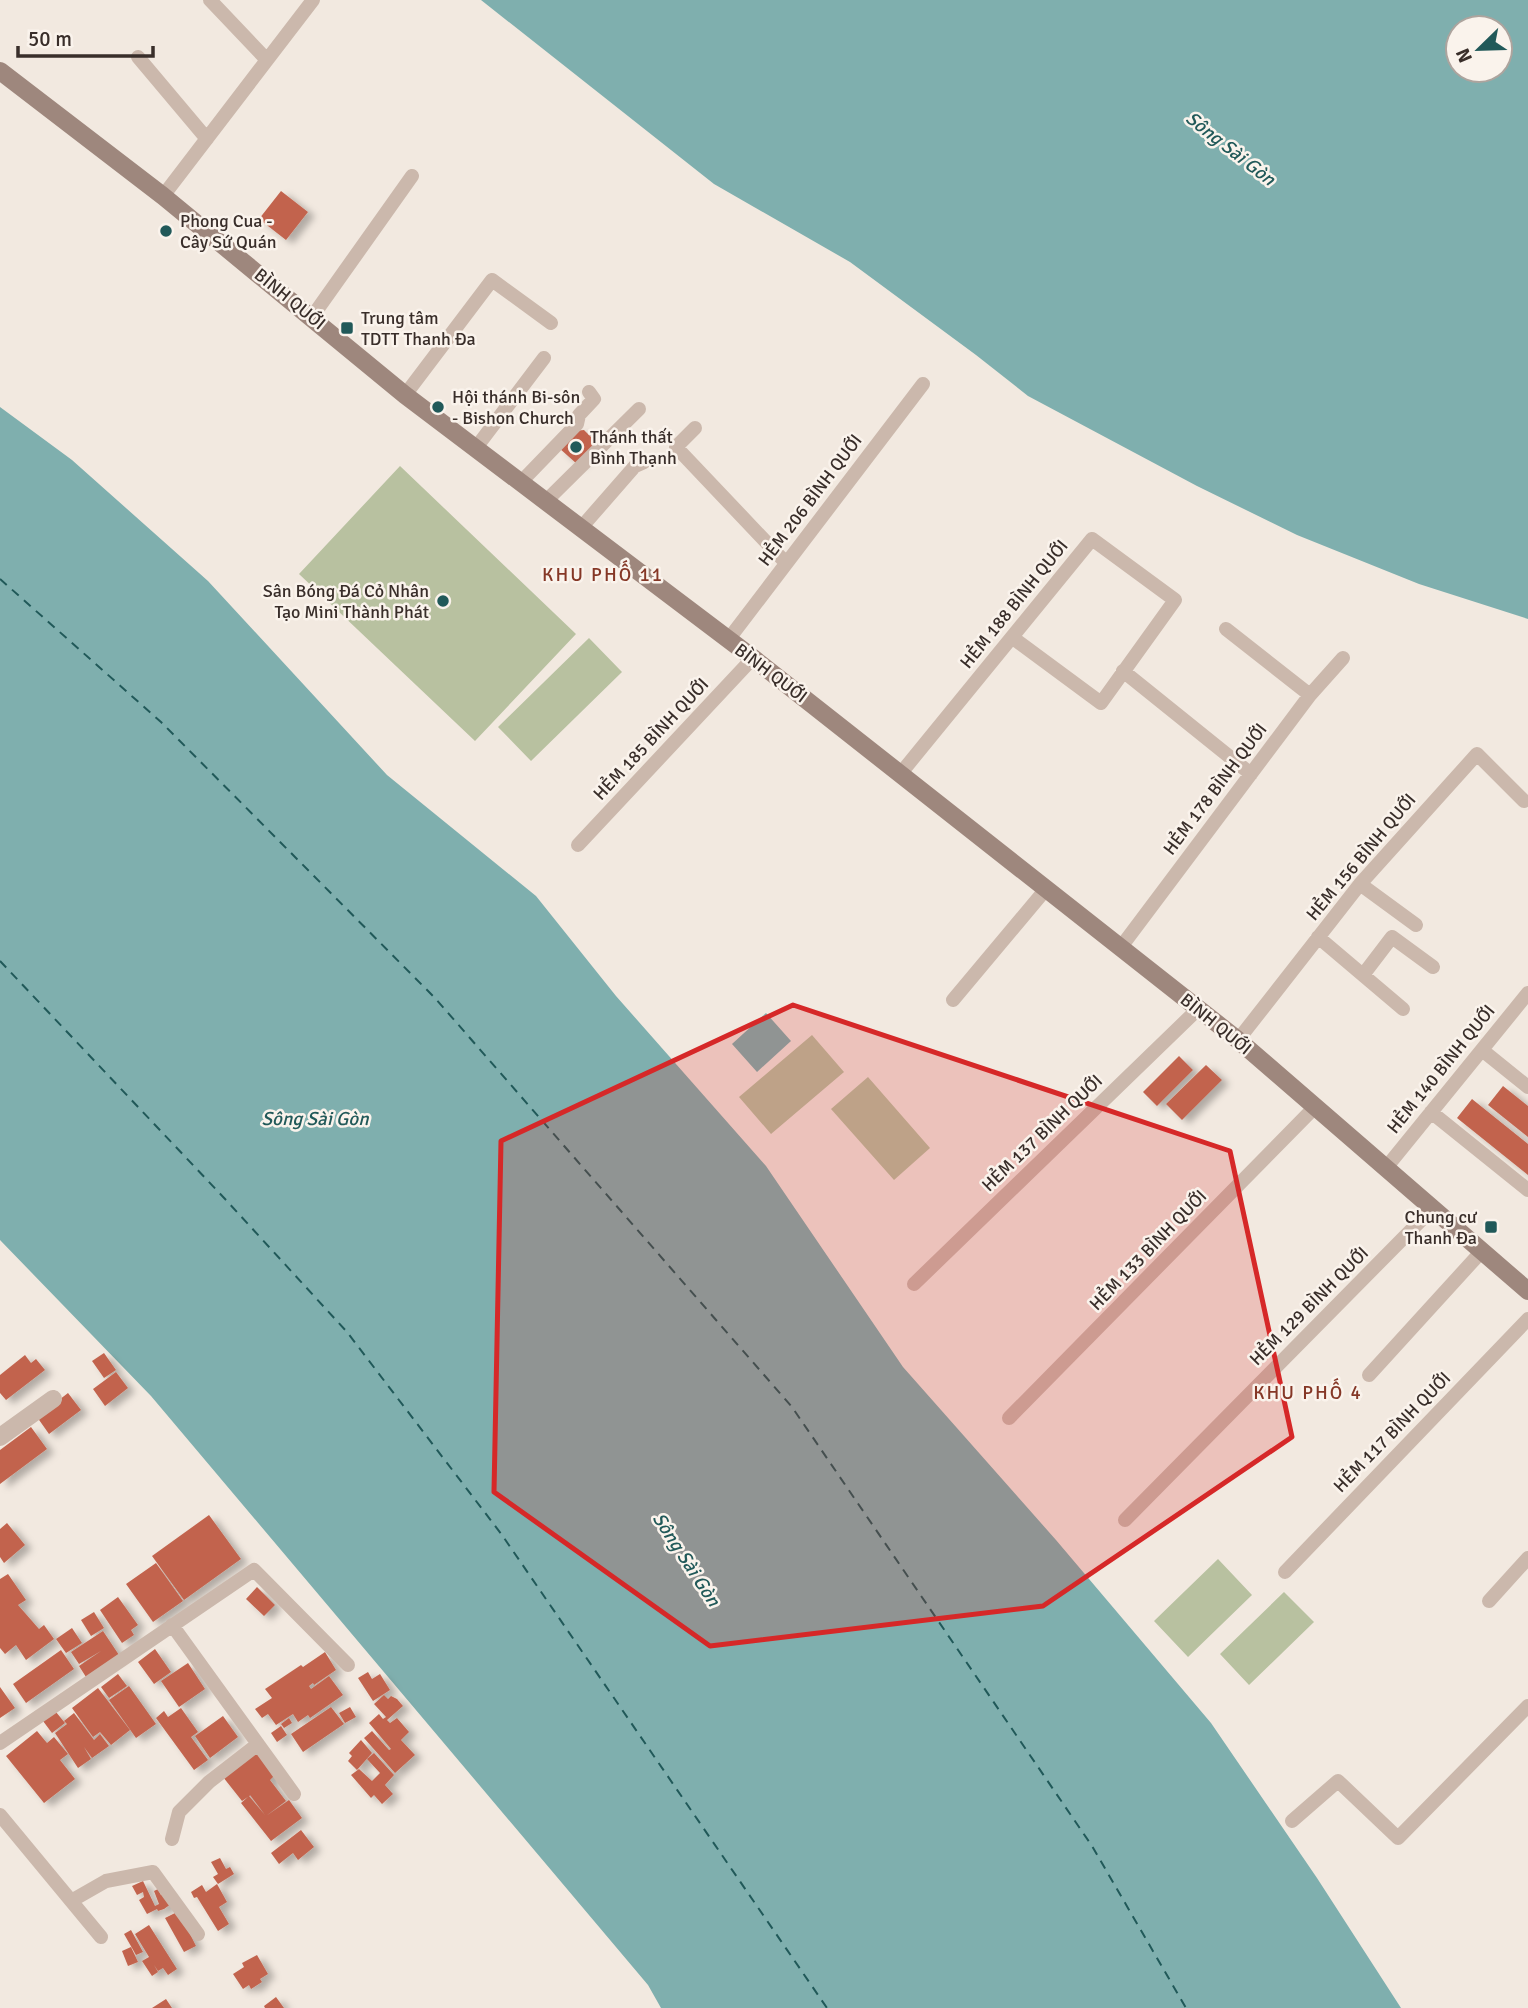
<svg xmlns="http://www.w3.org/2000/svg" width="1528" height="2008" font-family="Signika,sans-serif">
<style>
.green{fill:#b8c1a0}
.water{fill:#7fafae;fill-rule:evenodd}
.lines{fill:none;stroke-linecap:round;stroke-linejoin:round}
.ferry{stroke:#215959;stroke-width:2;stroke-dasharray:9 7;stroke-linecap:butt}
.building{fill:#c2644e;filter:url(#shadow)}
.minor{stroke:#cbb8ac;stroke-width:14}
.tertiary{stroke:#cbb8ac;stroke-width:18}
.secondary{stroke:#9e877d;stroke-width:18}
.marked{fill:#d62828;fill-opacity:0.2;stroke:#d62828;stroke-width:5;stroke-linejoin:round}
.poi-dot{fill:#215959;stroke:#faf3ec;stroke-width:2.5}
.labels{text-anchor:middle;stroke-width:5;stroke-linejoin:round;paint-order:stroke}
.poi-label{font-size:18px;fill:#392e2a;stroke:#faf3ec;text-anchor:start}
.street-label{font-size:18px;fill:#392e2a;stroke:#faf3ec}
.water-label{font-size:19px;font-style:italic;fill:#215959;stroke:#faf3ec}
.neighbourhood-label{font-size:19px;letter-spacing:2px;fill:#853726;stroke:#faf3ec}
</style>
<defs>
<filter id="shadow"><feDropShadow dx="7" dy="4" stdDeviation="3.5" flood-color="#0004"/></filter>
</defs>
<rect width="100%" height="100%" fill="#f2e9e0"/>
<!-- green -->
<path class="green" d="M 400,466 L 576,634 L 475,741 L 299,574 Z
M 589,638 L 622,672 L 531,761 L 498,727 Z
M 812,1035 L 844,1072 L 771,1134 L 739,1097 Z
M 868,1077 L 930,1148 L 894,1180 L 831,1109 Z
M 1218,1559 L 1252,1595 L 1188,1657 L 1154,1621 Z
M 1284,1592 L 1314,1622 L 1249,1685 L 1220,1654 Z"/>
<!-- water -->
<path class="water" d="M 481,0 L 1528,0 L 1528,619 L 1419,584 L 1297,535 L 1197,486 L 1028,396 L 976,355 L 850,262 L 714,184 ZM 1500,28 L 1500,70 L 1458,70 L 1458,28 Z
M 0,407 L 72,460 L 208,581 L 387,775 L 536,896 L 616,996 L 766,1166 L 903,1367 L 1056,1540 L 1211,1723 L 1317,1878 L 1401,2008 L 661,2008 L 648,1985 L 151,1396 L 0,1240 Z
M 766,1013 L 791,1041 L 757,1072 L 732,1044 Z"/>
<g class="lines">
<!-- ferry -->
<path class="ferry" d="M 0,579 L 161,722 L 435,998 L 792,1407 L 1092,1846 L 1186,2008
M 0,961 L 226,1200 L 347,1332 L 502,1535 L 827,2008"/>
</g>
<!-- building -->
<path class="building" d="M 281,191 L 308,212 L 286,240 L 259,219 Z
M 584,430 L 591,437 L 592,447 L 577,464 L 559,448 L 574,431 Z
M 1179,1056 L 1193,1070 L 1157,1106 L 1143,1092 Z
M 1206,1065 L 1222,1080 L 1182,1120 L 1166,1104 Z
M 1503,1086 L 1528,1106 L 1528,1137 L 1488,1105 Z
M 1472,1099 L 1528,1144 L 1528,1175 L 1457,1118 Z
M 104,1353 L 116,1370 L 104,1378 L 92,1361 Z
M 25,1355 L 31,1363 L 36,1359 L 45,1370 L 6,1400 L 0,1393 L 0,1375 Z
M 116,1372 L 128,1388 L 105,1406 L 93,1389 Z
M 68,1393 L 81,1410 L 49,1434 L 37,1417 Z
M 31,1427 L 47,1449 L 0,1484 L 0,1450 Z
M 209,1515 L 241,1559 L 184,1600 L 152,1556 Z
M 7,1523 L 25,1545 L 4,1563 L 0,1557 L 0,1529 Z
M 156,1563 L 183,1601 L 153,1622 L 126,1584 Z
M 8,1574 L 26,1600 L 18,1605 L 39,1629 L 44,1625 L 54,1639 L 26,1660 L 16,1645 L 5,1654 L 0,1648 L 0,1579 Z
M 257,1587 L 275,1605 L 264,1616 L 246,1599 Z
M 118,1597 L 138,1625 L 131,1630 L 134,1635 L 122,1643 L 100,1610 Z
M 94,1612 L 104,1628 L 91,1636 L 81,1620 Z
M 72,1628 L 82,1643 L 66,1653 L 56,1639 Z
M 103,1631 L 119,1655 L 86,1677 L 79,1666 L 101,1651 L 79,1664 L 71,1652 Z
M 155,1649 L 171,1672 L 154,1684 L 138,1662 Z
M 61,1650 L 74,1669 L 26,1703 L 13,1684 Z
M 325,1652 L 336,1670 L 314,1685 L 313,1683 L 309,1686 L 311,1689 L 329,1676 L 343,1695 L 310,1718 L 308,1715 L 298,1722 L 293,1714 L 276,1725 L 268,1714 L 262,1718 L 255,1709 L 272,1698 L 265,1689 L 301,1665 L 303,1667 Z
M 188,1663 L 205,1689 L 179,1707 L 161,1681 Z
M 368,1672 L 372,1679 L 380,1674 L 390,1690 L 373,1701 L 358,1678 Z
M 118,1674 L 127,1686 L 109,1698 L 101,1687 Z
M 129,1686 L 156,1724 L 136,1738 L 109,1700 Z
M 0,1687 L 15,1708 L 0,1718 Z
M 98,1688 L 130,1730 L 111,1745 L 100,1732 L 93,1737 L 72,1708 Z
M 384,1695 L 388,1699 L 391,1696 L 397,1699 L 403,1706 L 387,1720 L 390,1723 L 397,1718 L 409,1732 L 401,1740 L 415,1755 L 395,1773 L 364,1738 L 372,1731 L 389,1750 L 391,1749 L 369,1723 L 379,1714 L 383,1719 L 386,1717 L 374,1704 Z
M 331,1707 L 344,1724 L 303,1752 L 291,1734 Z
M 350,1707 L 356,1717 L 345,1723 L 339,1713 Z
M 181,1708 L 198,1732 L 191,1737 L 208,1760 L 194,1770 L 156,1718 L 164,1711 L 168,1717 Z
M 56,1712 L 65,1723 L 52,1733 L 43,1721 Z
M 74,1713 L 94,1740 L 100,1734 L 109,1746 L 92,1758 L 84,1747 L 91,1759 L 78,1768 L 55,1733 L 67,1724 L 64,1721 Z
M 223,1716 L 238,1737 L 210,1758 L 195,1736 Z
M 289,1718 L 292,1723 L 284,1728 L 281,1724 Z
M 281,1726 L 287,1735 L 277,1742 L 271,1733 Z
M 37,1731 L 47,1743 L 54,1737 L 68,1754 L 60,1760 L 75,1779 L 44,1803 L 6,1756 Z
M 361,1740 L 372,1753 L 357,1770 L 348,1761 L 352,1756 L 349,1753 Z
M 258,1750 L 276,1774 L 270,1780 L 286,1801 L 266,1816 L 289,1800 L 302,1818 L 271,1841 L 241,1803 L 249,1796 L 265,1815 L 250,1795 L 255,1792 L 242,1801 L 223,1777 Z
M 374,1753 L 394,1775 L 385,1785 L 393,1794 L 382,1804 L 374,1795 L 371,1798 L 351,1775 L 359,1769 L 372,1781 L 380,1773 L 367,1759 Z
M 301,1830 L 314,1847 L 298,1860 L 293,1853 L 279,1864 L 271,1853 Z
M 220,1858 L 226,1869 L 230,1867 L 234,1874 L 218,1884 L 213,1877 L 218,1874 L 211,1862 Z
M 143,1881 L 155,1906 L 159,1904 L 154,1891 L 158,1889 L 161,1895 L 166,1893 L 171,1904 L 164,1909 L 158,1911 L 157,1909 L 147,1914 L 139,1900 L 144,1897 L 143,1892 L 137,1895 L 132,1886 Z
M 217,1884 L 227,1902 L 219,1907 L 229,1924 L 218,1931 L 197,1897 L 194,1898 L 191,1892 L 202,1885 L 206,1892 Z
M 175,1913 L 181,1916 L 196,1946 L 184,1952 L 165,1918 Z
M 149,1925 L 177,1969 L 168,1975 L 163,1968 L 158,1971 L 154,1965 L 158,1972 L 152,1976 L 142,1961 L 149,1957 L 135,1934 Z
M 131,1930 L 143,1952 L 136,1955 L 124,1934 Z
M 131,1947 L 138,1962 L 128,1966 L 122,1951 Z
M 257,1955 L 268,1974 L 260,1979 L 262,1982 L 251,1989 L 249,1985 L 243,1989 L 233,1974 L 244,1967 L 242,1963 Z
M 276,1997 L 284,2008 L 265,2008 L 264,2006 Z
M 166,1999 L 172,2008 L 152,2008 Z"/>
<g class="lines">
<!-- minor -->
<path class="minor" d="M 138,57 L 207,139
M 267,60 L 313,0
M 163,196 L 267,60 L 210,0
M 312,317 L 412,176
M 405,395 L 492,280 L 551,323
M 695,428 L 676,447 L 786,563
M 475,449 L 544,358
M 520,483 L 577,424 L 579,415 L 594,399 L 589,392
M 545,502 L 639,409
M 580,529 L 635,466 L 644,462
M 1226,629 L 1310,695
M 728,640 L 923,384
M 1123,671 L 1251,774
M 901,773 L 1092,539 L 1175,600 L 1101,703 L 1013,638
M 578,845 L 753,658
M 1360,884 L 1416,925
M 1318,937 L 1403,1009
M 1121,947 L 1310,695 L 1343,658
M 1363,975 L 1392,937 L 1433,967
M 953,1000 L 1046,889
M 1238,1040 L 1360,884 L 1477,754 L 1524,801
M 1482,1050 L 1528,1087
M 1431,1112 L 1528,1190
M 1385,1169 L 1528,993
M 914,1284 L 1197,1010
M 1369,1375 L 1482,1251
M 1009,1418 L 1314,1108
M 1125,1520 L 1433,1208
M 1285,1572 L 1528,1319
M 1489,1601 L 1528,1558
M 172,1625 L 294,1794
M 0,1743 L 254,1570 L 348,1665
M 0,1815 L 101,1937
M 1292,1821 L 1338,1781 L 1398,1838 L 1528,1706
M 172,1839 L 179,1812 L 209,1782 L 258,1744
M 71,1901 L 106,1881 L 153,1872 L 198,1934"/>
<!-- tertiary -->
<path class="tertiary" d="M 0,1437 L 53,1399"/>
<!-- secondary -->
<path class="secondary" d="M 0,71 L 163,196 L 405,395 L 753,658 L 1238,1040 L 1528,1291"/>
</g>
<!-- marked area -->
<path class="marked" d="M 793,1005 L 1230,1151 L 1292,1437 L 1043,1606 L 710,1646 L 494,1492 L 501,1141 Z"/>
<!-- markers -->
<g class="poi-dot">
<circle cx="166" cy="231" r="7"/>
<rect x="340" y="321" width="14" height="14" rx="3.5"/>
<circle cx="438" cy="407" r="7"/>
<circle cx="576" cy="447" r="7"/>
<circle cx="443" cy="601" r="7"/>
<rect x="1484" y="1220" width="14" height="14" rx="3.5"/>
</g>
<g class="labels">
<!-- poi labels -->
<g class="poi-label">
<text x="180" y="227">Phong Cua -<tspan x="180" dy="21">Cây Sứ Quán</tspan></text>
<text x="361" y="324">Trung tâm<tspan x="361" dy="21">TDTT Thanh Đa</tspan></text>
<text x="452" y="403">Hội thánh Bi-sôn<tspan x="452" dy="21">- Bishon Church</tspan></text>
<text x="590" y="443">Thánh thất<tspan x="590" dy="21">Bình Thạnh</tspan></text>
<text x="429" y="597" text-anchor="end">Sân Bóng Đá Cỏ Nhân<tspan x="429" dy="21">Tạo Mini Thành Phát</tspan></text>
<text x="1477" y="1223" text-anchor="end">Chung cư<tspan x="1477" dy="21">Thanh Đa</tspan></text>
</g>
<!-- street labels -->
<g class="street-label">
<text transform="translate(290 299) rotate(39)" y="6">BÌNH QUỚI</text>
<text transform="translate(810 500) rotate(-53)" y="6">HẺM 206 BÌNH QUỚI</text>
<text transform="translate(1014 604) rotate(-51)" y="6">HẺM 188 BÌNH QUỚI</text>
<text transform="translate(771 673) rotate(37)" y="6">BÌNH QUỚI</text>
<text transform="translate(651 739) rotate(-47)" y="6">HẺM 185 BÌNH QUỚI</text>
<text transform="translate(1215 789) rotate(-53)" y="6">HẺM 178 BÌNH QUỚI</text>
<text transform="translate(1361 857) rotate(-50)" y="6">HẺM 156 BÌNH QUỚI</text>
<text transform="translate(1216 1024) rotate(39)" y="6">BÌNH QUỚI</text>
<text transform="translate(1441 1069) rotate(-51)" y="6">HẺM 140 BÌNH QUỚI</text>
<text transform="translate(1042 1133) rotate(-44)" y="6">HẺM 137 BÌNH QUỚI</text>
<text transform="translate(1148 1250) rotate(-46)" y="6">HẺM 133 BÌNH QUỚI</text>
<text transform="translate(1309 1306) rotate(-45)" y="6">HẺM 129 BÌNH QUỚI</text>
<text transform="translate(1392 1432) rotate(-46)" y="6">HẺM 117 BÌNH QUỚI</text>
</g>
<!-- water labels -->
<g class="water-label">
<text transform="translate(1231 148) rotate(38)" y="7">Sông Sài Gòn</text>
<text x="315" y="1125">Sông Sài Gòn</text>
<text transform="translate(687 1559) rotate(57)" y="7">Sông Sài Gòn</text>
</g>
<!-- neighbourhood labels -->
<g class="neighbourhood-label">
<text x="603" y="581">KHU PHỐ 11</text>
<text x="1308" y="1399">KHU PHỐ 4</text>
</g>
</g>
<!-- north arrow -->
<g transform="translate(1479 49) rotate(247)"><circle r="33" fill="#faf3ec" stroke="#ada49e" stroke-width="2"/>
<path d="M0-5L12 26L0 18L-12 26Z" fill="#215959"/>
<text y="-10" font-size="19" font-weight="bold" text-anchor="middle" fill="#392e2a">N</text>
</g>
<!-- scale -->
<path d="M18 46v10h135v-10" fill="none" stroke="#392e2a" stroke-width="3.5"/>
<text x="28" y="46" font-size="21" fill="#392e2a" stroke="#faf3ec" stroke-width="5" paint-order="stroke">50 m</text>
</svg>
